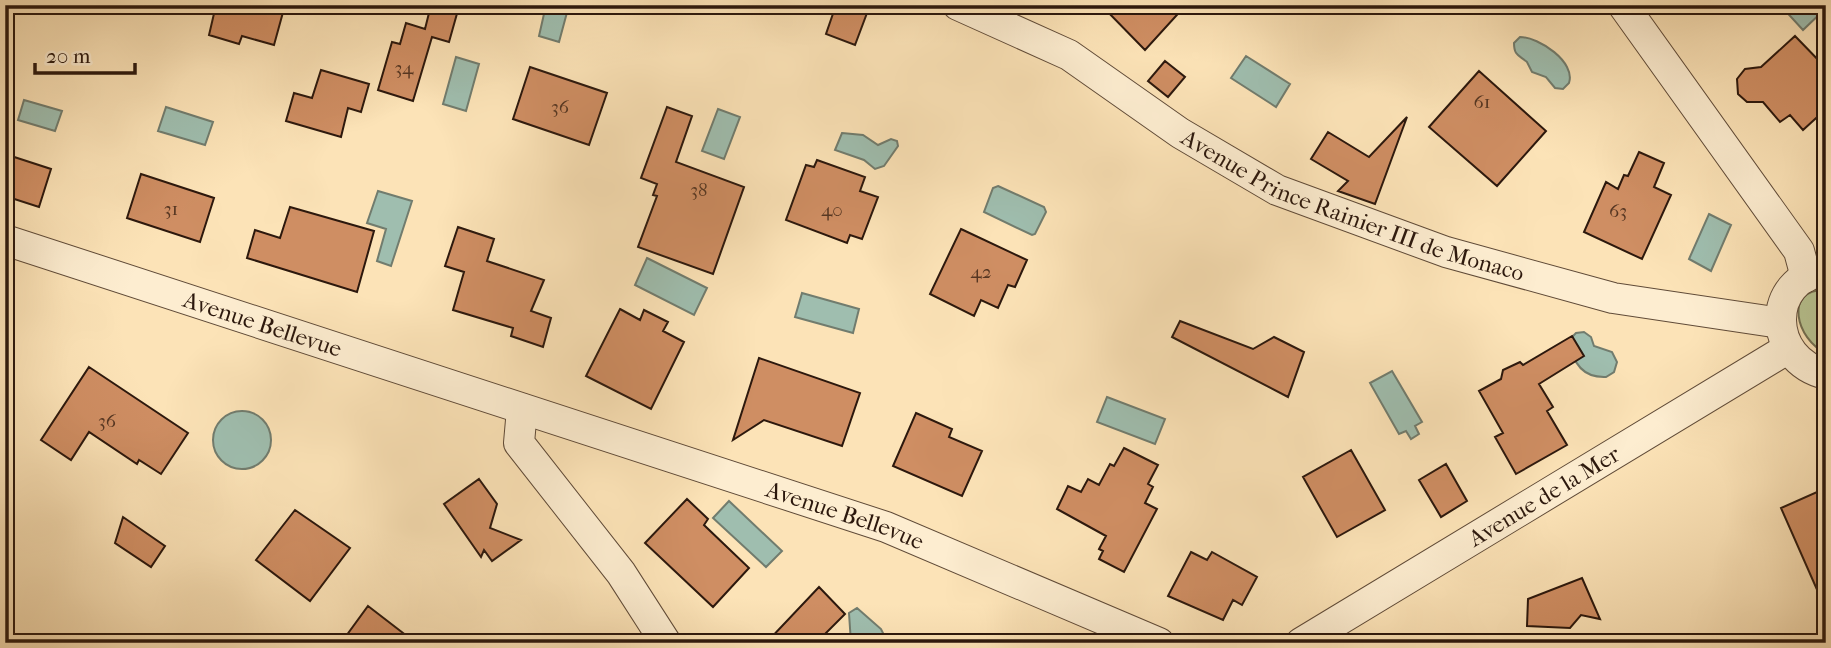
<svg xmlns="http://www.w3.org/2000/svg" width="1831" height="648" font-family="'IM FELL French Canon',serif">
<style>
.green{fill:#b9c593;stroke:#726e50;stroke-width:2}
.water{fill:#9fbeaf;stroke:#717c6e;stroke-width:2}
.building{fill:#cf8e63;stroke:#2c180d;stroke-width:2}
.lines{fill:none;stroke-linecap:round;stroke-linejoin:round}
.street-casing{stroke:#604b38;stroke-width:32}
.street{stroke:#fdedd0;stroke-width:30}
.labels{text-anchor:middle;stroke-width:7;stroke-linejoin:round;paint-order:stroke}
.number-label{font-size:19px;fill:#553622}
.street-label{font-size:23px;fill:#2c180d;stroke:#fdedd0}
</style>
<rect width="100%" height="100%" fill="#fce3b7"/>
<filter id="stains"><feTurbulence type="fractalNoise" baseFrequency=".00286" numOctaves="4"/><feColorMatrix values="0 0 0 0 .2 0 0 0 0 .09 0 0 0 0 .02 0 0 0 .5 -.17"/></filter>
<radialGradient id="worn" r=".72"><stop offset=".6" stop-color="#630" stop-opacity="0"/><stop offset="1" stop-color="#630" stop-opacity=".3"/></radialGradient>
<!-- green -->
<path class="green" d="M 1826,290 L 1826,353 C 1796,340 1783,288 1826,290 Z"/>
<!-- water -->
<path class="water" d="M 546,5 L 569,5 L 559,42 L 539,36 Z
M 1780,5 L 1826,5 L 1826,8 L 1803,30 Z
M 1520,37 C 1539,37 1576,62 1569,83 L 1563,89 L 1555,88 L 1546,77 L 1532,72 L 1527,62 C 1519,55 1514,56 1514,43 Z
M 1246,56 L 1290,84 L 1276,107 L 1231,78 Z
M 456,57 L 479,64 L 466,111 L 443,104 Z
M 24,100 L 62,111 L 55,131 L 18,120 Z
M 166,107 L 213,122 L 205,145 L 158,131 Z
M 718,109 L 740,117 L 724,159 L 702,151 Z
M 842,133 L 863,135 L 878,145 L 891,139 L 897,141 L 898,146 L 884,166 L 875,169 L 864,160 L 835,150 Z
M 998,186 L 1044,207 L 1046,212 L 1035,234 L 1032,235 L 984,212 L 993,188 Z
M 378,191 L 412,201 L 391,266 L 377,261 L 386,229 L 367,223 Z
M 1709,214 L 1731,225 L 1711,271 L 1689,259 Z
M 647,258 L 707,288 L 694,315 L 635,285 Z
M 802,293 L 859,309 L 853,333 L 795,317 Z
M 1584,332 L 1591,337 L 1594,346 L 1612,352 L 1617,362 L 1614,372 L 1606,377 C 1582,378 1572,361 1569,340 L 1576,333 Z
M 1392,371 L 1422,422 L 1415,426 L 1419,434 L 1411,439 L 1406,431 L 1399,434 L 1370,383 Z
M 1107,397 L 1165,419 L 1155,444 L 1097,422 Z
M213 440a29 29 0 1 1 58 0a29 29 0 1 1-58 0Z
M 729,501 L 782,551 L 766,567 L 713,518 Z
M 857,608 L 881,629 L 888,643 L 851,643 L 849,613 Z"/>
<!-- building -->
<path class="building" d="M 216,5 L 285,5 L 274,45 L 242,36 L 239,44 L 209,35 Z
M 431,5 L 458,10 L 449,42 L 432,37 L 413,101 L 378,90 L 392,42 L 400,44 L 406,23 L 425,29 Z
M 836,5 L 870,5 L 855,45 L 826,34 Z
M 1101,5 L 1186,5 L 1145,50 Z
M 1795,36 L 1826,68 L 1826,109 L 1803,130 L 1790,115 L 1780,122 L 1763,102 L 1747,102 L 1738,94 L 1737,79 L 1745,69 L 1761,67 Z
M 1165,61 L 1185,77 L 1168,97 L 1148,81 Z
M 530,67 L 607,93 L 589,145 L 513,119 Z
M 321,70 L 369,84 L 361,112 L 348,108 L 341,137 L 286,121 L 294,93 L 312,98 Z
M 1479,71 L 1546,131 L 1497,186 L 1429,127 Z
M 667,107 L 692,116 L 676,162 L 744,187 L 713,274 L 638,247 L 657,196 L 653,195 L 657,184 L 641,178 Z
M 1407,117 L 1375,204 L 1338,191 L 1348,181 L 1311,159 L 1328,132 L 1369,157 Z
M 1639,152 L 1664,163 L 1654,187 L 1671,195 L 1642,259 L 1584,232 L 1606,182 L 1618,189 L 1624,175 L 1628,176 Z
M 5,154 L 51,169 L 39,207 L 5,196 Z
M 817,160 L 865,177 L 860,191 L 878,197 L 862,239 L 850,235 L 847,243 L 786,220 L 806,165 L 814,167 Z
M 141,174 L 214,198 L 200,242 L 127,218 Z
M 290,207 L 374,231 L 357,292 L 247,258 L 255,230 L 280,238 Z
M 458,227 L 494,239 L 487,261 L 544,280 L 531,311 L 551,318 L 543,347 L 511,336 L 513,328 L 453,310 L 464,272 L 445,266 Z
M 961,229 L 1027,260 L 1015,287 L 1008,285 L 998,308 L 981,300 L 974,316 L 930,294 Z
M 620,309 L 640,320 L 644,310 L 668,322 L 663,331 L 684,342 L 651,409 L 586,376 Z
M 1180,321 L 1253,349 L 1274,337 L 1304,352 L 1288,397 L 1172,337 Z
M 1572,336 L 1584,356 L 1539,384 L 1553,407 L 1547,411 L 1567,445 L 1516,474 L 1495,437 L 1503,433 L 1479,391 L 1501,379 L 1503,370 L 1520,362 L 1523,365 Z
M 759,358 L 860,393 L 842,446 L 764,420 L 733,440 Z
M 89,367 L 188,433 L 161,474 L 139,460 L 137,464 L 89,432 L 71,460 L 41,440 Z
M 916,413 L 952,429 L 949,437 L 982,451 L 962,496 L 893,466 Z
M 1124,448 L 1158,465 L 1148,484 L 1153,487 L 1145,503 L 1157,509 L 1124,572 L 1099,559 L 1103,551 L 1099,549 L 1106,536 L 1057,509 L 1068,486 L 1081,492 L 1088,479 L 1099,485 L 1110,464 L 1114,466 Z
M 1351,450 L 1385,510 L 1337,537 L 1303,477 Z
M 1446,464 L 1467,501 L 1441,517 L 1419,480 Z
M 479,479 L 497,504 L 490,528 L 521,540 L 492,561 L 484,550 L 481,557 L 444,504 Z
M 1826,488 L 1826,610 L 1781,508 Z
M 687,499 L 708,519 L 704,525 L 749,568 L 713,607 L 645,543 Z
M 295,510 L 350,548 L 310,601 L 256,560 Z
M 123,517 L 165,546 L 151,567 L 115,543 Z
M 1191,552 L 1207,560 L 1212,552 L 1257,577 L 1242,605 L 1233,600 L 1223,620 L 1168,596 Z
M 1582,578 L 1600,619 L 1581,615 L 1570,628 L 1527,626 L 1528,599 Z
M 819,587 L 845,614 L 816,643 L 766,643 Z
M 368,606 L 416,643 L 341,643 Z"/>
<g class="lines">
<defs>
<g id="street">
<path id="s1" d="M 958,5 L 1069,55 L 1180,133 L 1277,190 L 1446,252 L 1613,298 L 1780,323"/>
<path d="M 1623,5 L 1799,251 L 1806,277"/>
<path id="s2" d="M 5,240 L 886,527 L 1159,643"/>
<path d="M 1826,270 C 1765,279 1767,360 1826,374"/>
<path d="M 522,409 L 519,443 L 621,573 L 666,643"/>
<path id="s3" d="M 1301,643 L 1787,349"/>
</g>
</defs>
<!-- street casing -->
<use href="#street" class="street-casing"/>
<!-- street -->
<use href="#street" class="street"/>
</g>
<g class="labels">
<!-- number labels -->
<g class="number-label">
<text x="404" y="74">34</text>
<text x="1482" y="108">61</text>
<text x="560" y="113">36</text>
<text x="699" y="196">38</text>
<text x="171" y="215">31</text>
<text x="832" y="216">40</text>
<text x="1618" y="217">63</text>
<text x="981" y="278">42</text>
<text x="107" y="427">36</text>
</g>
<!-- street labels -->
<g class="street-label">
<text dy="8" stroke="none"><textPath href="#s1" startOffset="446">Avenue Prince Rainier III de Monaco</textPath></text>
<text dy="8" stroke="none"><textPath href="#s2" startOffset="271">Avenue Bellevue</textPath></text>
<text dy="8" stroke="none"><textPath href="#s3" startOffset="284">Avenue de la Mer</textPath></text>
<text dy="8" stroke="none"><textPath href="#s2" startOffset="884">Avenue Bellevue</textPath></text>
</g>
</g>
<!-- margin -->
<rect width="1831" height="648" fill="none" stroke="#fce3b7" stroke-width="28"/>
<rect x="7" y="7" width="1817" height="634" fill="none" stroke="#2c180d" stroke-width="3.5"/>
<rect x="14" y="14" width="1803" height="620" fill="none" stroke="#2c180d" stroke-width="2"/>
<!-- scale -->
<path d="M35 63v10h100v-10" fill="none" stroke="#2c180d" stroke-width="3.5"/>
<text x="46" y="63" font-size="21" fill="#2c180d" stroke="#fdedd0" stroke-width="5" paint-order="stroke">20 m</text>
<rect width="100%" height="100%" filter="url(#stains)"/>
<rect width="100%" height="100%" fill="url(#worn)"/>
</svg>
